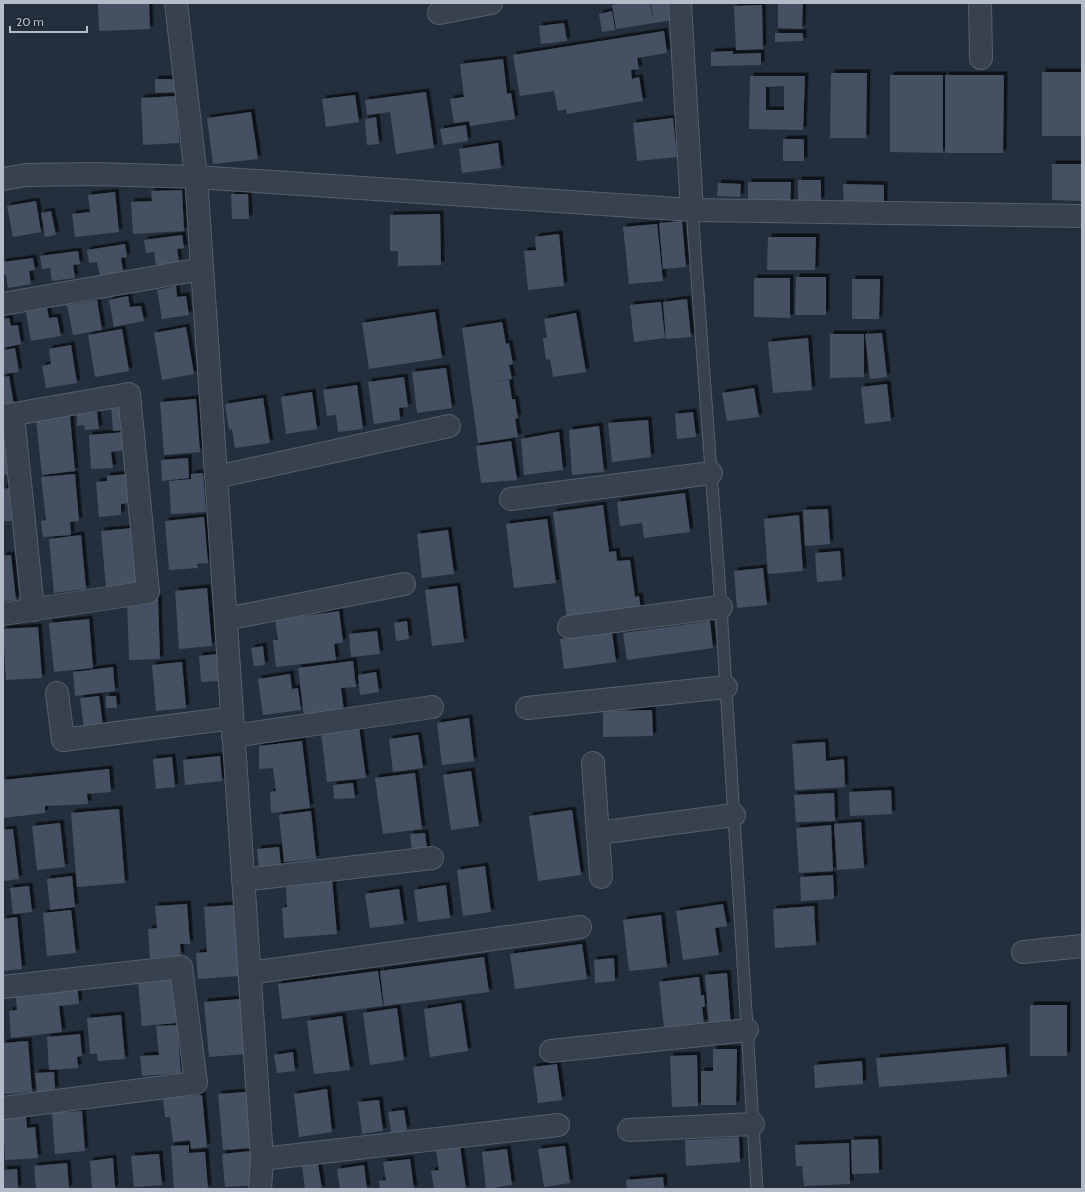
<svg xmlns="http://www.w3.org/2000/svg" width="1085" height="1192" font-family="Cabin,sans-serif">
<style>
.building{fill:#455162;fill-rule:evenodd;filter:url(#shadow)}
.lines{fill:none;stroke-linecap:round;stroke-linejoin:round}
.lane-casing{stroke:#565f6c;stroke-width:13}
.street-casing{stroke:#565f6c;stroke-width:24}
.lane{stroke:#38414e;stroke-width:11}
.street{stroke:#38414e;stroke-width:22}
</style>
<defs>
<filter id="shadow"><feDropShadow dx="3.5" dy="-3.5" stdDeviation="0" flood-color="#0009"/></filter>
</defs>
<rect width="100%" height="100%" fill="#242f3e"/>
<!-- building -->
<path class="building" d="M 98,3 L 149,3 L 150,29 L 99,31 Z
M 625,3 L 650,3 L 654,23 L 616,29 L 612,5 Z
M 651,3 L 670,3 L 672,20 L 654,23 Z
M 778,3 L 803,3 L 802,29 L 778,28 Z
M 762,5 L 763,49 L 736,50 L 734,6 Z
M 612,11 L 615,30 L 602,32 L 599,14 Z
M 564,23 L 567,41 L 541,44 L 539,26 Z
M 664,31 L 667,53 L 637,58 L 639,69 L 631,70 L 632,79 L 639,77 L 643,101 L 567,114 L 566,109 L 558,111 L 554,91 L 520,96 L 513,55 Z
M 775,33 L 803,33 L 803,41 L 775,42 Z
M 733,51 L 733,54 L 761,53 L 761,65 L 711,66 L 711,52 Z
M 503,59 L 507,94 L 511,93 L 515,119 L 470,126 L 469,121 L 454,123 L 450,99 L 464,97 L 460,64 Z
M 1042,72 L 1082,72 L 1082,136 L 1042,136 Z
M 831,73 L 867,73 L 866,138 L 830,138 Z
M 890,75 L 943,75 L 943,153 L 890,152 Z
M 945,75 L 1004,75 L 1003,153 L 945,153 Z
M 750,76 L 805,76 L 803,130 L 749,129 ZM 784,86 L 784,110 L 766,110 L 766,87 Z
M 155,79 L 175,79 L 176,92 L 155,93 Z
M 426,92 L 434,148 L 396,154 L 390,112 L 367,115 L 365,100 Z
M 355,95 L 359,122 L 326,127 L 322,99 Z
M 177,96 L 179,143 L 143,145 L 141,98 Z
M 251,112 L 258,159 L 213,164 L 207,118 Z
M 376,117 L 379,144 L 367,145 L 365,119 Z
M 673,118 L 677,157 L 637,161 L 633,123 Z
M 466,125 L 468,141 L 443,145 L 440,129 Z
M 783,139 L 804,139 L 804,161 L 783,161 Z
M 498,143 L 501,168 L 462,173 L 459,149 Z
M 1052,164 L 1082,164 L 1082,201 L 1052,200 Z
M 798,180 L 821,180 L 821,201 L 798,201 Z
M 748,182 L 791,182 L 790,206 L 748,205 Z
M 718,183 L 741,184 L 740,197 L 717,196 Z
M 843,184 L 884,185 L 884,207 L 844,207 Z
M 182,190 L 184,231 L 133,234 L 131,202 L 152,201 L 151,191 Z
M 115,192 L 119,232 L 75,237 L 72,214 L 90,212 L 88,195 Z
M 231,194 L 248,194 L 249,219 L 232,219 Z
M 36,201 L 41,232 L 13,237 L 7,206 Z
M 51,211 L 56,235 L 45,237 L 41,213 Z
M 440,214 L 441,265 L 398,266 L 398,251 L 390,251 L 390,215 Z
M 682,221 L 686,267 L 663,269 L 659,223 Z
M 657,224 L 663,281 L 629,284 L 623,227 Z
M 559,234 L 564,286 L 528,290 L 524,251 L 536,250 L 535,237 Z
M 182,235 L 184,248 L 177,249 L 179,262 L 156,265 L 154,252 L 146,253 L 144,240 Z
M 768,237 L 816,237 L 815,270 L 767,270 Z
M 125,244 L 127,257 L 121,258 L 123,272 L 100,275 L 97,262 L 89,263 L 87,250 Z
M 78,251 L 80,264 L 73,265 L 75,278 L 52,281 L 50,268 L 42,269 L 40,256 Z
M 33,258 L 35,270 L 29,271 L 31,284 L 8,288 L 6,275 L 3,275 L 3,262 Z
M 796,277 L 826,277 L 826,315 L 795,315 Z
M 754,278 L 790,278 L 790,318 L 754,317 Z
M 852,279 L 880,279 L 879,319 L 852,319 Z
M 176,286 L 177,297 L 186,296 L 189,315 L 162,319 L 157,290 Z
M 128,296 L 130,307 L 141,306 L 144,321 L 114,327 L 109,300 Z
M 687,299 L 691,337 L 666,339 L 663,302 Z
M 97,300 L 102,330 L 73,335 L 67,305 Z
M 661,302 L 665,338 L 634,342 L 630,305 Z
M 47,308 L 49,318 L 57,317 L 61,336 L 31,341 L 26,312 Z
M 435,312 L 442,358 L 369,369 L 362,323 Z
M 576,313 L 586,372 L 553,377 L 550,359 L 546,360 L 543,338 L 547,338 L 544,319 Z
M 9,318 L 11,326 L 18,325 L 21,344 L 3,348 L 3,319 Z
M 502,322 L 506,344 L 509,343 L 513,364 L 509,365 L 512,379 L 495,382 L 509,380 L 512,399 L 515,399 L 518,418 L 515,419 L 518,437 L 478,443 L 462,328 Z
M 186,327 L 194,374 L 162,380 L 154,333 Z
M 122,329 L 129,371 L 95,377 L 88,335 Z
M 882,333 L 887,377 L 870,379 L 865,334 Z
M 830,334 L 864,334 L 864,377 L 830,378 Z
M 808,338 L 812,390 L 773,393 L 768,342 Z
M 71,345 L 77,383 L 46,388 L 42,366 L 51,364 L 49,349 Z
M 15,348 L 19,372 L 3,374 L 3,350 Z
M 446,368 L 452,408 L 417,413 L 412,372 Z
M 9,376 L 14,405 L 3,407 L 3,377 Z
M 404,377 L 408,407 L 399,408 L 400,420 L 374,424 L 368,382 Z
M 887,384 L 891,421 L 865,424 L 861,387 Z
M 357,385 L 363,429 L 338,432 L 336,415 L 327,416 L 323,390 Z
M 754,388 L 759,417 L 727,421 L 722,393 Z
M 312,392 L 317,429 L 286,434 L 281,397 Z
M 263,398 L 270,443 L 235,448 L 232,429 L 229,430 L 225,404 Z
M 196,399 L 200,452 L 164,455 L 160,402 Z
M 123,404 L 125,430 L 113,431 L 111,405 Z
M 97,412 L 99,429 L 85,430 L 84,425 L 77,426 L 77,414 Z
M 693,412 L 696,437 L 677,439 L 675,414 Z
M 70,416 L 75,471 L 42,475 L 36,419 Z
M 648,420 L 651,457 L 612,462 L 608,423 Z
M 599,426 L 604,472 L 572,475 L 569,430 Z
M 3,431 L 6,431 L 10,474 L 3,475 Z
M 125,432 L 127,450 L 111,452 L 113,468 L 91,469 L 89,435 Z
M 559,432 L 563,470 L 524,475 L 521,439 Z
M 511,441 L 517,480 L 481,483 L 476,446 Z
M 188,458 L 189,478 L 162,481 L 161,460 Z
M 203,473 L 206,512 L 171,514 L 169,481 L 191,479 L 191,474 Z
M 75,474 L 79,521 L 70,522 L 71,535 L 43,537 L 41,521 L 46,520 L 41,477 Z
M 127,474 L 129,503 L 121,504 L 121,515 L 99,517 L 96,482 L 107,481 L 107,476 Z
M 9,488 L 12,521 L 3,521 L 3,489 Z
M 685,493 L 690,532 L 644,538 L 642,523 L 620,526 L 617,502 Z
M 603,505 L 609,552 L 616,551 L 617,561 L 630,560 L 635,597 L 639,596 L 641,610 L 567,620 L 553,512 Z
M 828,509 L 830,544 L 805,546 L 803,510 Z
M 799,515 L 803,571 L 768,574 L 764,519 Z
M 204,517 L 208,563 L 197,564 L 198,568 L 169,570 L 165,521 Z
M 547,519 L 556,583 L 514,588 L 506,524 Z
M 133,528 L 138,585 L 106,587 L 101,531 Z
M 448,530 L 454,574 L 422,578 L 417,534 Z
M 81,535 L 86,589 L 54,593 L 49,539 Z
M 840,551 L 842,580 L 817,582 L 815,553 Z
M 11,555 L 16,600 L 3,601 L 3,556 Z
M 763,568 L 767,605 L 737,608 L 734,571 Z
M 457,586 L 464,642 L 432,646 L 425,590 Z
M 207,588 L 212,646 L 179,649 L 175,591 Z
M 158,598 L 160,659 L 129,660 L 127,600 Z
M 339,611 L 343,642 L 334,644 L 336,660 L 276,667 L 273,640 L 278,640 L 275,620 Z
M 89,619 L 93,668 L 54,672 L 49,623 Z
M 407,621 L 409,639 L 396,641 L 394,623 Z
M 710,621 L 713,648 L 627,660 L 623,633 Z
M 38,627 L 42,678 L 6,680 L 3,629 Z
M 377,631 L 380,654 L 351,657 L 349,634 Z
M 612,632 L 616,662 L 564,669 L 560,639 Z
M 263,646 L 265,665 L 254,666 L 251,648 Z
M 217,654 L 219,681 L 201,682 L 199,656 Z
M 353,661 L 356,687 L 341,688 L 344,711 L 304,717 L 298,668 Z
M 182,662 L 186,708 L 156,711 L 152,665 Z
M 113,667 L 115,691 L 75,696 L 73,672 Z
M 376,672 L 379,692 L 360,695 L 358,675 Z
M 290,674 L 292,689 L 298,688 L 301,710 L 263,715 L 258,679 Z
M 99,696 L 103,726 L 84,728 L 80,698 Z
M 106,696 L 116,696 L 117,708 L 106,708 Z
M 652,710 L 653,736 L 603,737 L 603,711 Z
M 469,718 L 474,761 L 442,765 L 437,723 Z
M 359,727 L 366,778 L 327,782 L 321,732 Z
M 418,735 L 423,768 L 393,772 L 389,739 Z
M 302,741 L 310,808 L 271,813 L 270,792 L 276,791 L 273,768 L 259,769 L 259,746 Z
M 825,742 L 826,761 L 844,759 L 845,787 L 795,790 L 792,744 Z
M 220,756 L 222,781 L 185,785 L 183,760 Z
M 172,757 L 175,787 L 156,789 L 153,759 Z
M 109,769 L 111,792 L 87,794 L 88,804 L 45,806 L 45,813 L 3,818 L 3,780 Z
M 471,771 L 479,826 L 451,830 L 443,775 Z
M 415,773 L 422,829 L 383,834 L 375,778 Z
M 353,783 L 355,798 L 334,799 L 333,785 Z
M 891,790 L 892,814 L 850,816 L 849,792 Z
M 834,793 L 835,821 L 796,822 L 794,795 Z
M 119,809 L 125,883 L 77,887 L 71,813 Z
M 572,810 L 581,875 L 538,881 L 529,816 Z
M 311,811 L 316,859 L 284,862 L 279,815 Z
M 861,822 L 864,868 L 837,870 L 834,824 Z
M 60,823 L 65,867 L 37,870 L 32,826 Z
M 831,825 L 833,871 L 799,873 L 796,828 Z
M 13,829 L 19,879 L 3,881 L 3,830 Z
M 425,833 L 427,850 L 412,852 L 410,834 Z
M 279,847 L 281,867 L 259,869 L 257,849 Z
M 485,866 L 491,912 L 463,916 L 457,870 Z
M 833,875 L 834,899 L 801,901 L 800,877 Z
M 72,876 L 75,907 L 50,910 L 47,879 Z
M 332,879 L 337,934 L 284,938 L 282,908 L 287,907 L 286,883 Z
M 446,885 L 450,918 L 418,922 L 414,890 Z
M 29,886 L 32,912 L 13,914 L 10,888 Z
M 399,889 L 404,924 L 370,928 L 365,894 Z
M 187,904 L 190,944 L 180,944 L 181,956 L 150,958 L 148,929 L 157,928 L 155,906 Z
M 723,904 L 727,926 L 715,928 L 719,955 L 683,960 L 676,911 Z
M 233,905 L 239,976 L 198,979 L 196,953 L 207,952 L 204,907 Z
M 814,906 L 816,945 L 775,948 L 773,909 Z
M 71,910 L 76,953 L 47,956 L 43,913 Z
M 661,915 L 667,967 L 629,971 L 623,920 Z
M 17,917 L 22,969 L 3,971 L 3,919 Z
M 582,944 L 587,979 L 515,989 L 510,954 Z
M 484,957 L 489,992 L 384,1006 L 380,971 Z
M 614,958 L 615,981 L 595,983 L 594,960 Z
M 378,971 L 383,1006 L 282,1019 L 278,984 Z
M 727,973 L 731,1026 L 709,1028 L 705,975 Z
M 699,977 L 701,995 L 704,995 L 705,1007 L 702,1007 L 704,1023 L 664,1027 L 659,982 Z
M 173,978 L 176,1023 L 142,1026 L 138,981 Z
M 77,983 L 79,1004 L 59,1006 L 62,1032 L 11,1038 L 9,1011 L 17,1010 L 15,989 Z
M 241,999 L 246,1054 L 209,1057 L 204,1002 Z
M 461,1003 L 468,1051 L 430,1057 L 424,1009 Z
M 1030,1005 L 1067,1005 L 1067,1056 L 1030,1056 Z
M 397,1008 L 404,1060 L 370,1065 L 363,1013 Z
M 121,1015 L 125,1059 L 98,1061 L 97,1054 L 90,1054 L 87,1018 Z
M 342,1016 L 350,1070 L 314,1074 L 307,1021 Z
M 177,1025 L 181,1073 L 142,1076 L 140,1056 L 159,1055 L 156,1026 Z
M 80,1034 L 82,1056 L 77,1057 L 78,1068 L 49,1070 L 47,1037 Z
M 28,1041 L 32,1092 L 3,1094 L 3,1043 Z
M 1005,1047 L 1007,1077 L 879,1087 L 876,1058 Z
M 713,1049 L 737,1049 L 736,1105 L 701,1105 L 701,1071 L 713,1071 Z
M 293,1052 L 295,1071 L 277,1073 L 274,1055 Z
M 697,1055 L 698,1106 L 672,1107 L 670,1056 Z
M 862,1061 L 863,1084 L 815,1088 L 814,1065 Z
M 557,1064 L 562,1100 L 538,1103 L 533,1067 Z
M 54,1072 L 55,1090 L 37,1092 L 35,1073 Z
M 327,1089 L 332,1132 L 299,1137 L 294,1094 Z
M 246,1092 L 251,1148 L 223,1150 L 218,1094 Z
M 202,1095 L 207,1147 L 191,1149 L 190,1140 L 173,1142 L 170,1117 L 165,1117 L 163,1098 Z
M 379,1100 L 383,1131 L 362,1134 L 358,1102 Z
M 404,1110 L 407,1130 L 391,1133 L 388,1112 Z
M 82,1111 L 85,1151 L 55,1154 L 52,1113 Z
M 26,1116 L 27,1128 L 35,1127 L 38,1158 L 5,1160 L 3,1118 Z
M 739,1137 L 740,1162 L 686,1166 L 685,1140 Z
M 878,1139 L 879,1173 L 852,1174 L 851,1140 Z
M 849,1143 L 850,1184 L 804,1186 L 802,1166 L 796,1166 L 795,1145 Z
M 189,1145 L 189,1153 L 205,1152 L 208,1189 L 174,1189 L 171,1146 Z
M 460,1146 L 466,1189 L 434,1189 L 431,1171 L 439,1170 L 436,1149 Z
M 565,1146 L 570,1183 L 544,1187 L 538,1149 Z
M 507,1149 L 512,1185 L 486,1189 L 482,1152 Z
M 251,1151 L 254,1185 L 225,1187 L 222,1154 Z
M 159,1154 L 162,1185 L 134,1187 L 131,1156 Z
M 113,1158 L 115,1189 L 92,1189 L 90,1161 Z
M 410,1159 L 414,1189 L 380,1189 L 379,1181 L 386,1180 L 383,1162 Z
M 67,1163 L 69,1189 L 36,1189 L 34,1166 Z
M 318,1164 L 322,1189 L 305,1189 L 302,1166 Z
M 364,1165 L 367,1189 L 340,1189 L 337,1169 Z
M 17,1169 L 18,1189 L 3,1189 L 3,1170 Z
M 663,1177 L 664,1189 L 627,1189 L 626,1180 Z"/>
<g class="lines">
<defs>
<path id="lane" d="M 692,210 L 721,607 L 757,1189"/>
<path id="street" d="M 176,3 L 196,177 L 262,1159 L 260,1189
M 680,3 L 692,210
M 980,3 L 981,58
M 439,13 L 491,3
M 3,179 L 26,175 L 96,174 L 196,177 L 692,210 L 1082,216
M 3,304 L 202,269
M 13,414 L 33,610
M 3,416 L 129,394 L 148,592 L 3,614
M 216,477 L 449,426
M 511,499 L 711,473
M 226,619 L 404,584
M 569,627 L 721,607
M 57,693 L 63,740 L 232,718
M 527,708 L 726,687
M 233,736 L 432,707
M 593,763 L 601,877
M 598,833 L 734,815
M 243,880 L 432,858
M 1023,952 L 1082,946
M 249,973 L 580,927
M 3,987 L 181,967 L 196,1083 L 3,1108
M 551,1051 L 747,1030
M 629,1130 L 753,1124
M 262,1159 L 558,1125"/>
</defs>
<!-- lane casing -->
<use href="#lane" class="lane-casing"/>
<!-- street casing -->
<use href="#street" class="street-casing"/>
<!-- lane -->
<use href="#lane" class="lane"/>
<!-- street -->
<use href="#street" class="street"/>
</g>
<!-- border -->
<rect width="1085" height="1192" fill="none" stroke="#b4bcc9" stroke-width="8"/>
<!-- scale -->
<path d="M10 26v6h77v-6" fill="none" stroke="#b4bcc9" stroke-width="2"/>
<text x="16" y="26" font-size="12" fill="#b4bcc9" stroke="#1d2633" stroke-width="3" paint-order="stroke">20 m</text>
</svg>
